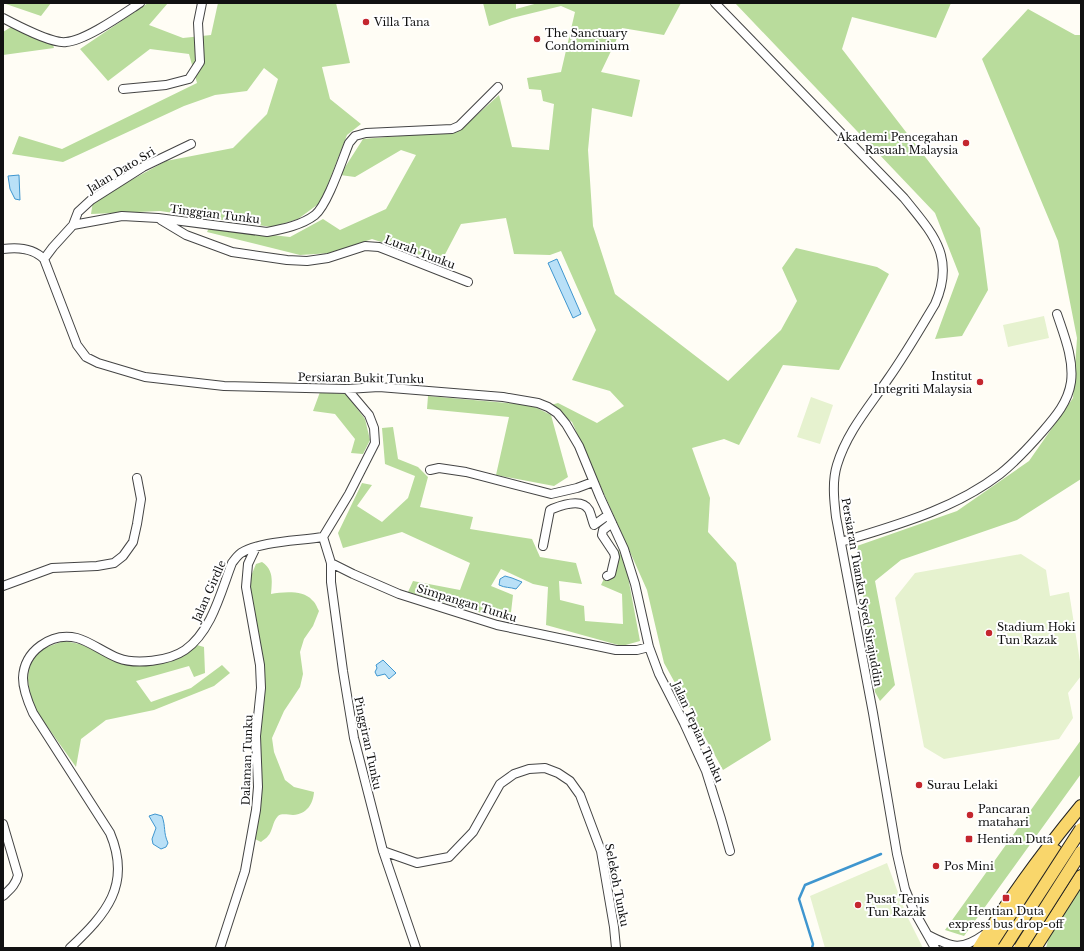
<svg xmlns="http://www.w3.org/2000/svg" width="1084" height="951" font-family="'Libre Baskerville',serif">
<style>
.forest{fill:#b9dc9c}
.pitch{fill:#e6f2cf}
.water{fill:#b9e0f7;stroke:#3f96cf}
.lines{fill:none;stroke-linecap:round;stroke-linejoin:round}
.stream{stroke:#3f96cf;stroke-width:2.5}
.minor-casing{stroke:#444;stroke-width:10}
.primary-casing{stroke:#222;stroke-width:14}
.minor{stroke:#fff;stroke-width:8}
.primary{stroke:#f9d66b;stroke-width:12}
.primary-bridge-casing{stroke:#222;stroke-width:14;stroke-linecap:butt}
.primary-bridge{stroke:#f9d66b;stroke-width:12}
.poi-dot{fill:#c4262e;stroke:#fff;stroke-width:1.5}
.labels{text-anchor:middle;stroke-width:4;stroke-linejoin:round;paint-order:stroke}
.poi-label{font-size:11px;fill:#111;stroke:#fff;text-anchor:start}
.street-label{font-size:11px;fill:#111;stroke:#fff}
</style>
<rect width="100%" height="100%" fill="#fffdf5"/>
<!-- forest -->
<path class="forest" d="M 3,3 L 51,3 L 41,16 Z
M 148,3 L 168,3 L 149,25 L 183,38 L 211,35 L 218,3 L 336,3 L 350,63 L 322,67 L 330,99 L 361,124 L 347,135 L 321,202 L 298,219 L 272,227 L 160,211 L 91,214 L 93,201 L 166,161 L 233,148 L 267,114 L 278,79 L 264,68 L 247,91 L 215,95 L 184,106 L 63,162 L 12,154 L 19,136 L 62,149 L 197,83 L 189,54 L 150,49 L 108,81 L 80,49 Z
M 483,3 L 516,3 L 516,9 L 538,3 L 681,3 L 664,35 L 622,28 L 601,72 L 640,80 L 632,117 L 592,108 L 588,150 L 593,226 L 615,294 L 728,381 L 781,330 L 797,301 L 782,268 L 796,248 L 877,267 L 889,274 L 839,370 L 783,365 L 739,445 L 724,439 L 692,448 L 710,498 L 708,532 L 736,563 L 771,740 L 723,770 L 664,663 L 647,590 L 572,422 L 551,405 L 558,403 L 597,423 L 624,406 L 610,391 L 572,380 L 596,330 L 561,251 L 550,255 L 514,254 L 506,218 L 461,224 L 441,262 L 372,239 L 331,253 L 300,255 L 207,232 L 209,228 L 290,237 L 323,219 L 340,230 L 386,209 L 416,155 L 401,150 L 355,177 L 340,175 L 363,139 L 459,131 L 499,95 L 512,147 L 549,150 L 554,104 L 543,101 L 541,90 L 529,89 L 527,78 L 561,72 L 575,12 L 561,6 L 512,18 L 489,26 Z
M 735,3 L 951,3 L 936,38 L 852,17 L 842,49 L 980,228 L 988,290 L 962,336 L 935,339 L 959,274 L 935,213 Z
M 1028,9 L 1075,35 L 1081,35 L 1081,479 L 1017,520 L 901,560 L 875,581 L 895,685 L 880,701 L 875,692 L 857,546 L 957,511 L 1029,461 L 1073,398 L 1077,338 L 1058,241 L 982,59 Z
M 11,27 L 53,45 L 54,48 L 3,55 L 3,32 Z
M 320,392 L 346,394 L 365,419 L 370,440 L 363,454 L 351,453 L 355,439 L 335,414 L 313,411 Z
M 428,396 L 531,405 L 551,415 L 568,477 L 554,486 L 496,475 L 509,417 L 427,409 Z
M 393,427 L 398,459 L 418,467 L 428,477 L 420,507 L 473,517 L 470,529 L 532,539 L 540,557 L 576,563 L 582,584 L 559,581 L 560,600 L 584,606 L 585,621 L 623,624 L 622,594 L 601,585 L 618,549 L 626,566 L 640,641 L 622,646 L 546,625 L 548,587 L 533,584 L 501,569 L 491,586 L 513,595 L 510,621 L 408,592 L 413,581 L 460,590 L 470,563 L 402,532 L 343,548 L 338,533 L 362,483 L 372,485 L 357,506 L 382,522 L 408,498 L 415,476 L 385,464 L 382,428 Z
M 262,562 C 274,570 272,581 271,594 C 283,592 303,590 312,600 C 315,602 317,607 319,611 L 313,626 L 304,639 L 300,652 L 303,674 L 300,687 L 284,711 L 272,738 L 274,752 L 285,780 L 294,787 L 314,792 C 313,804 307,814 293,815 C 288,815 282,813 278,816 C 272,822 273,831 268,836 C 267,838 263,840 261,842 L 253,838 L 261,801 L 262,778 L 260,742 L 265,679 L 249,581 L 256,564 Z
M 64,641 L 80,644 L 128,665 L 160,664 L 180,658 L 197,645 L 204,647 L 205,673 L 194,677 L 189,666 L 136,681 L 151,702 L 191,688 L 222,665 L 230,673 L 214,686 L 154,710 L 106,720 L 81,739 L 76,767 L 37,712 L 30,694 L 28,680 L 29,664 L 41,649 Z
M 1081,740 L 1081,774 L 964,936 L 945,930 Z
M 1081,888 L 1081,948 L 1046,948 L 1048,940 Z"/>
<!-- pitch -->
<path class="pitch" d="M 1044,316 L 1049,338 L 1008,347 L 1003,325 Z
M 811,397 L 833,405 L 820,444 L 797,437 Z
M 1021,554 L 1046,570 L 1050,596 L 1069,592 L 1081,668 L 1081,676 L 1068,693 L 1073,718 L 1059,739 L 944,759 L 924,747 L 895,598 L 915,573 Z
M 887,863 L 906,914 L 923,948 L 825,948 L 810,896 Z"/>
<!-- water -->
<path class="water" d="M 19,175 L 20,200 L 15,199 L 10,189 L 8,176 Z
M 557,259 L 581,314 L 573,318 L 548,263 Z
M 505,576 L 512,578 L 522,582 L 516,589 C 510,587 505,588 499,585 L 500,579 Z
M 383,660 L 396,673 L 389,679 L 385,674 L 377,676 L 375,672 L 377,668 L 376,665 Z
M 155,814 L 162,816 C 166,827 163,832 168,843 L 166,847 L 161,849 L 153,844 L 152,839 L 156,828 L 149,816 Z"/>
<g class="lines">
<!-- stream -->
<path class="stream" d="M 812,948 L 813,944 L 799,899 L 805,885 L 881,854"/>
<defs>
<path id="minor" d="M 715,3 L 904,198 C 932,233 956,256 935,304 C 920,329 905,355 888,379 C 869,407 847,432 837,465 C 832,481 834,500 836,517 L 873,713 L 897,854 L 905,889 L 914,911 L 935,948
M 3,18 C 16,25 53,44 66,42 C 85,41 123,14 140,3
M 123,89 L 166,85 L 189,79 L 200,62 L 198,23 L 202,3
M 161,220 L 186,235 L 232,252 L 287,260 L 307,261 L 328,258 L 365,246 L 379,247 L 468,282
M 73,225 L 78,212 L 91,200 L 143,167 L 191,144
M 3,249 C 17,247 33,248 44,259 L 77,345 L 86,357 L 98,363 L 145,377 L 224,386 L 347,389 L 379,387 L 503,397 L 538,403 L 548,407 L 557,413 L 566,424 L 579,446 L 600,497 L 624,549 L 635,584 L 649,647 L 659,674 L 684,723 L 706,771 L 721,819 L 730,851
M 44,259 L 53,247 L 73,225 L 122,216 L 158,218 L 267,232 C 283,229 302,225 315,215 C 328,204 342,160 349,143 L 355,136 L 366,133 L 452,129 L 459,126 L 498,87
M 430,470 L 439,468 L 466,472 L 551,494 L 577,488 L 593,482
M 323,537 L 331,563 L 331,582 L 343,671 L 354,738 L 383,851 L 416,948
M 841,542 C 896,525 953,510 1000,474 C 1015,462 1030,446 1043,431 C 1056,416 1068,402 1071,382 C 1074,359 1064,335 1057,314
M 543,546 L 550,510 L 552,509 C 562,505 582,498 589,510 C 591,514 592,520 594,525 L 608,515
M 331,563 L 353,574 L 399,594 L 497,625 L 616,650 L 637,650 L 649,647
M 607,576 L 611,574 L 615,557 L 614,553 L 602,535 L 603,530 L 612,523
M 3,586 L 52,568 L 97,566 L 114,563 L 123,556 L 133,542 L 137,524 L 141,499 L 137,478
M 3,824 L 18,875 C 16,885 9,890 3,896
M 383,851 L 417,863 L 449,857 L 473,832 L 500,784 L 514,774 L 529,769 L 545,768 L 558,773 L 570,781 L 580,795 L 601,851 L 614,927 L 616,948
M 928,935 C 953,948 961,951 985,934
M 70,948 C 106,914 132,885 110,833 L 33,713 C 28,702 23,690 23,678 C 24,651 51,632 77,638 C 89,641 105,653 118,658 C 136,665 169,661 185,650 C 212,631 221,591 232,563 C 235,559 237,556 241,553 C 260,541 300,541 323,537 L 349,494 L 375,443 L 374,428 L 369,415 L 347,389
M 220,948 L 245,871 L 256,810 L 258,787 L 256,736 L 261,688 L 260,665 L 246,587 L 248,564 L 256,547"/>
<path id="primary" d="M 979,948 C 1009,898 1044,851 1081,806
M 991,948 L 1056,851
M 1035,948 L 1081,876"/>
</defs>
<!-- minor casing -->
<use href="#minor" class="minor-casing"/>
<!-- primary casing -->
<use href="#primary" class="primary-casing"/>
<!-- minor -->
<use href="#minor" class="minor"/>
<!-- primary -->
<use href="#primary" class="primary"/>
<defs>
<path id="primary-bridge" d="M 1004,948 L 1081,829
M 1020,948 L 1081,852"/>
</defs>
<!-- primary-bridge casing -->
<use href="#primary-bridge" class="primary-bridge-casing"/>
<!-- primary-bridge -->
<use href="#primary-bridge" class="primary-bridge"/>
</g>
<!-- markers -->
<g class="poi-dot">
<circle cx="366" cy="22" r="4"/>
<circle cx="537" cy="39" r="4"/>
<circle cx="966" cy="143" r="4"/>
<circle cx="980" cy="382" r="4"/>
<circle cx="989" cy="633" r="4"/>
<circle cx="919" cy="785" r="4"/>
<circle cx="970" cy="815" r="4"/>
<rect x="965" y="835" width="8" height="8" rx="2"/>
<circle cx="936" cy="866" r="4"/>
<rect x="1002" y="894" width="8" height="8" rx="2"/>
<circle cx="858" cy="905" r="4"/>
</g>
<g class="labels">
<!-- poi labels -->
<g class="poi-label">
<text x="374" y="26">Villa Tana</text>
<text x="545" y="37">The Sanctuary<tspan x="545" dy="13">Condominium</tspan></text>
<text x="958" y="141" text-anchor="end">Akademi Pencegahan<tspan x="958" dy="13">Rasuah Malaysia</tspan></text>
<text x="972" y="380" text-anchor="end">Institut<tspan x="972" dy="13">Integriti Malaysia</tspan></text>
<text x="997" y="631">Stadium Hoki<tspan x="997" dy="13">Tun Razak</tspan></text>
<text x="927" y="789">Surau Lelaki</text>
<text x="978" y="813">Pancaran<tspan x="978" dy="13">matahari</tspan></text>
<text x="977" y="843">Hentian Duta</text>
<text x="944" y="870">Pos Mini</text>
<text x="866" y="903">Pusat Tenis<tspan x="866" dy="13">Tun Razak</tspan></text>
<text x="1006" y="915" text-anchor="middle">Hentian Duta<tspan x="1006" dy="13">express bus drop-off</tspan></text>
</g>
<!-- street labels -->
<g class="street-label">
<text transform="translate(121 170) rotate(-31)" y="4">Jalan Dato Sri</text>
<text transform="translate(215 214) rotate(7)" y="4">Tinggian Tunku</text>
<text transform="translate(420 252) rotate(21)" y="4">Lurah Tunku</text>
<text transform="translate(361 378) rotate(1)" y="4">Persiaran Bukit Tunku</text>
<text transform="translate(209 591) rotate(-66)" y="4">Jalan Girdle</text>
<text transform="translate(862 592) rotate(80)" y="4">Persiaran Tuanku Syed Sirajuddin</text>
<text transform="translate(467 603) rotate(17)" y="4">Simpangan Tunku</text>
<text transform="translate(698 732) rotate(66)" y="4">Jalan Tepian Tunku</text>
<text transform="translate(368 743) rotate(78)" y="4">Pinggiran Tunku</text>
<text transform="translate(247 760) rotate(-88)" y="4">Dalaman Tunku</text>
<text transform="translate(617 885) rotate(79)" y="4">Selekoh Tunku</text>
</g>
</g>
<!-- border -->
<rect width="1084" height="951" fill="none" stroke="#111111" stroke-width="8"/>
</svg>
